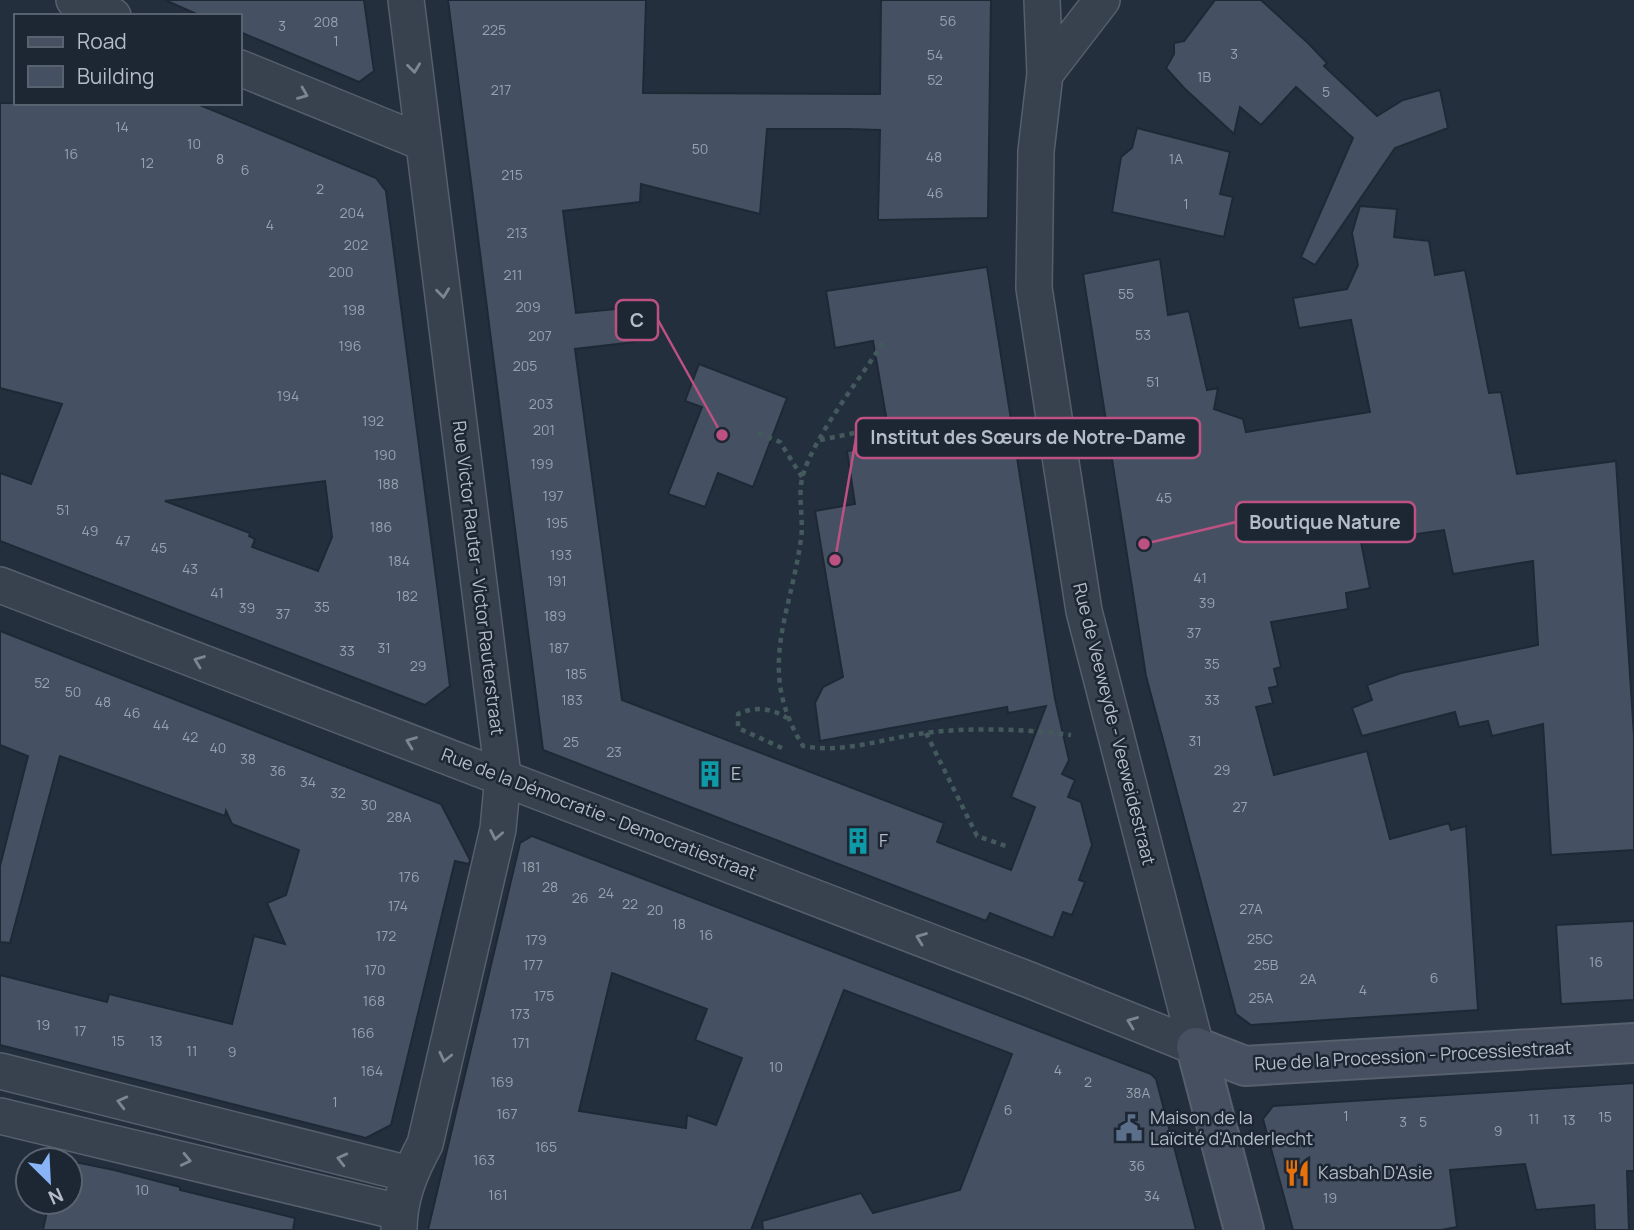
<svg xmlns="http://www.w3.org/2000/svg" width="1634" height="1230" font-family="Manrope,sans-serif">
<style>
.building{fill:#455162;stroke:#1f2835;stroke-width:2;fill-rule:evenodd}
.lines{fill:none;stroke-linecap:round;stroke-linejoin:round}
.street-casing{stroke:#565f6c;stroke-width:38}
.secondary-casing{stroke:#565f6c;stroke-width:42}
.path{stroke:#44595c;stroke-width:4.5;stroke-dasharray:5 5;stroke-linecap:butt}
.street{stroke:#38414e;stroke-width:35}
.secondary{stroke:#465061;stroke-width:38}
.oneway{stroke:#7c8592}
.labels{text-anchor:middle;stroke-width:5;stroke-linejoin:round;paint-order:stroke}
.number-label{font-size:14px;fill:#98a1af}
.street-label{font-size:18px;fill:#b4bcc9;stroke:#1d2633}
.poi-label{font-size:18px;fill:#b4bcc9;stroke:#1d2633;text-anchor:start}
.leader{fill:none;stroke:#bd5182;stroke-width:2.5}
.callout-dot{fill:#bd5182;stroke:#1d2633;stroke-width:2.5}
.callout{fill:#1d2633;stroke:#bd5182;stroke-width:2.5}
.callout-label{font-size:19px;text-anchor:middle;font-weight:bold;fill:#b4bcc9}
</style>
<rect width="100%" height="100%" fill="#242f3e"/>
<!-- building -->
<path class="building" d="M 165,0 L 364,0 L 374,71 L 359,82 L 240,32 L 240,16 L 201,16 Z
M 448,0 L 646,0 L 643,93 L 880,94 L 881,0 L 991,0 L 988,218 L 878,220 L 880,130 L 848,129 L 767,129 L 760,214 L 641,184 L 640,202 L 563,211 L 576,313 L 636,307 L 635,342 L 575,349 L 622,700 L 944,823 L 937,842 L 1011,870 L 1035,807 L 1011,797 L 1046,706 L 1008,713 L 1007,707 L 820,741 L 815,703 L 823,687 L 843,677 L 815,511 L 855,504 L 847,451 L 891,445 L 873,341 L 835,348 L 826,291 L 987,267 L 1055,699 L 1069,760 L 1062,774 L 1075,780 L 1068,797 L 1081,802 L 1092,845 L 1079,880 L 1085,882 L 1072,915 L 1063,912 L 1053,938 L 990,913 L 986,921 L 543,750 Z
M 1215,0 L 1261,0 L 1309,44 L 1327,63 L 1324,66 L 1377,116 L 1403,100 L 1440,90 L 1448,128 L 1395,148 L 1315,265 L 1301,257 L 1353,138 L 1296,87 L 1261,125 L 1240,107 L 1234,134 L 1184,88 L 1166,68 L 1174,54 L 1174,43 L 1184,41 Z
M 0,103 L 195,103 L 376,178 L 386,191 L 450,686 L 425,705 L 0,541 L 0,473 L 31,484 L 62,404 L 0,388 ZM 325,481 L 332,537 L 318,571 L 252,547 L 255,539 L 249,536 L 250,533 L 165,501 Z
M 1137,128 L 1230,152 L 1220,194 L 1233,197 L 1224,237 L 1112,212 L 1121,157 L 1132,148 Z
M 1360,206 L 1397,209 L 1394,237 L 1429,241 L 1435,275 L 1465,270 L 1489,393 L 1501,392 L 1517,474 L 1616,461 L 1634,736 L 1634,850 L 1551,855 L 1543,724 L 1492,736 L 1488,721 L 1459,727 L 1455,712 L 1362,736 L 1352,708 L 1372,700 L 1367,685 L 1401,673 L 1538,645 L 1533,561 L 1453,574 L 1444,530 L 1361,542 L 1370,588 L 1346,593 L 1348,609 L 1271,622 L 1281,667 L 1274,669 L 1278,686 L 1269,688 L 1273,703 L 1256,707 L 1274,775 L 1367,751 L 1390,839 L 1449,823 L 1451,830 L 1466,826 L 1478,1010 L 1251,1025 L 1236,1014 L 1146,676 L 1083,274 L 1160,259 L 1168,315 L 1189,311 L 1207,390 L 1218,388 L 1214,409 L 1243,419 L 1246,432 L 1370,412 L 1351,320 L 1299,328 L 1293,298 L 1347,289 L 1358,265 L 1352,233 Z
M 699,364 L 787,398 L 753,487 L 718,473 L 705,507 L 668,494 L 702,407 L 685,401 Z
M 0,631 L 441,804 L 470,860 L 469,864 L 455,861 L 391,1125 L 366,1138 L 0,1045 L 0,975 L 107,1002 L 109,994 L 232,1024 L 254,936 L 285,944 L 267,903 L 286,895 L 299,850 L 232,824 L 226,811 L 225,816 L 60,756 L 10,943 L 0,942 L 0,866 L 28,756 L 0,745 Z
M 532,836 L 1151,1074 L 1156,1079 L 1196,1230 L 763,1230 L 762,1221 L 861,1193 L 873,1213 L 960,1190 L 1012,1054 L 844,990 L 751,1230 L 428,1230 L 520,843 ZM 612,973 L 707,1009 L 695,1040 L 742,1058 L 716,1125 L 687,1115 L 686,1128 L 579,1111 Z
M 1634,921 L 1634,1000 L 1561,1004 L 1556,925 Z
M 1634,1083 L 1634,1171 L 1627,1171 L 1629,1230 L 1595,1230 L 1594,1205 L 1536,1210 L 1525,1164 L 1450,1170 L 1457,1227 L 1441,1230 L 1293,1230 L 1263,1119 L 1273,1106 Z
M 70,1161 L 114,1170 L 180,1187 L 180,1190 L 295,1218 L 293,1230 L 43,1230 L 49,1202 L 70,1202 Z"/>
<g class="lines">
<defs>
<path id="street" d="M 74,0 L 113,16
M 1042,0 L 1045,74 L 1036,151 L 1034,288 L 1084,611 L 1196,1047
M 240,68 L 424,143
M 1045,74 L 1102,0
M 0,585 L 1027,979 L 1196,1047
M 0,1071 L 409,1174
M 0,1116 L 399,1212
M 399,1230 C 399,1198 410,1172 425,1144 L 498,829 L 503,776 L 406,0"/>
<path id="secondary" d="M 1196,1047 L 1245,1066 L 1634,1043
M 1196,1047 L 1244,1230"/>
</defs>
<!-- street casing -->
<use href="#street" class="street-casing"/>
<!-- secondary casing -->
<use href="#secondary" class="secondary-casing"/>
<!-- path -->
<path class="path" d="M 883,343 C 859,380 815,435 803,475 C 797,495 804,519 801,539 C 790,618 756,670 803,746 C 845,754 884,738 925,733 C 973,727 1023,729 1071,735
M 758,433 L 780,442 L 802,477
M 820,440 L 859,432
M 926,733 L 977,836 L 1009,847
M 782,748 L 738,728 L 738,714 C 755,706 771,708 787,718"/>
<!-- street -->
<use href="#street" class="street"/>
<!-- secondary -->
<use href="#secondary" class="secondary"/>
</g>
<!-- one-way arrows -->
<defs><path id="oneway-chevron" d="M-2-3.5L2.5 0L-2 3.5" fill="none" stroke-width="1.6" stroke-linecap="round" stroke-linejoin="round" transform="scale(1.75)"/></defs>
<g class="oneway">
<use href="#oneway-chevron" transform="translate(414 68) rotate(83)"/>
<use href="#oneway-chevron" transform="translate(303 94) rotate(22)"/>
<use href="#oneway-chevron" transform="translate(443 293) rotate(83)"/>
<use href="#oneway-chevron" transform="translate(199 661) rotate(-159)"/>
<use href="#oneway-chevron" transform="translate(411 742) rotate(-159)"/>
<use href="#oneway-chevron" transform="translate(496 835) rotate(101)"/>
<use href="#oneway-chevron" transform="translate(921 938) rotate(-159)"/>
<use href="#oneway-chevron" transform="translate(1132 1022) rotate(-159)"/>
<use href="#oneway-chevron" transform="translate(445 1057) rotate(103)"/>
<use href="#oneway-chevron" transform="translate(122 1102) rotate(-166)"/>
<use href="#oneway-chevron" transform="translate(342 1159) rotate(-166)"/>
<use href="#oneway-chevron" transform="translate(186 1160) rotate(13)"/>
</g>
<!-- icons -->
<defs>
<symbol id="building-bare" viewBox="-9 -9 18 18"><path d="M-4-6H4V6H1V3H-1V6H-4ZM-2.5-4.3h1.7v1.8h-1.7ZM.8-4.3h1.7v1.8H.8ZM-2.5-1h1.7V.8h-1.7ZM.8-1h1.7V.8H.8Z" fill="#0f9aa8" stroke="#1d2633" stroke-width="2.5" paint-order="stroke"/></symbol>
<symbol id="civic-bare" viewBox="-9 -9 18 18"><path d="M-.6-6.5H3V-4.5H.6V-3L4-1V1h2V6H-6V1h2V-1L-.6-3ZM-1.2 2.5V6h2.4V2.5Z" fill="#5c6f8a" stroke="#1d2633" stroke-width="2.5" paint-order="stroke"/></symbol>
<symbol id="restaurant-bare" viewBox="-9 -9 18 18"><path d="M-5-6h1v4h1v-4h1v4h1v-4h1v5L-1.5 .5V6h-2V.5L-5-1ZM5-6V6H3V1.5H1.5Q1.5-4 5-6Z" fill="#e8710a" stroke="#1d2633" stroke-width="2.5" paint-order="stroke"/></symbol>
</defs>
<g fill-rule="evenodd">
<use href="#building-bare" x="691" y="755" width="38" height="38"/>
<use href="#building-bare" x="839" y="822" width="38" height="38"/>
<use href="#civic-bare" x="1110" y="1109" width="38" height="38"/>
<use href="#restaurant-bare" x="1278" y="1154" width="38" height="38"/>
</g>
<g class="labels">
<!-- number labels -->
<g class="number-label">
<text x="948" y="26">56</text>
<text x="326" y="27">208</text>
<text x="282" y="31">3</text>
<text x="494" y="35">225</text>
<text x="336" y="46">1</text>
<text x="1234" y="59">3</text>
<text x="935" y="60">54</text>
<text x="1204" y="82">1B</text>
<text x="935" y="85">52</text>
<text x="501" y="95">217</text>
<text x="1326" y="97">5</text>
<text x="122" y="132">14</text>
<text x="194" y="149">10</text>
<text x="700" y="154">50</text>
<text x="71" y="159">16</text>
<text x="934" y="162">48</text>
<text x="220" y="164">8</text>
<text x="1176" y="164">1A</text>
<text x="147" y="168">12</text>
<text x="245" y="175">6</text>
<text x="512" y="180">215</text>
<text x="320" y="194">2</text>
<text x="935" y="198">46</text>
<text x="1186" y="209">1</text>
<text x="352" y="218">204</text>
<text x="270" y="230">4</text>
<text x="517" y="238">213</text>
<text x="356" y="250">202</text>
<text x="341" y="277">200</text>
<text x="513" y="280">211</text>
<text x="1126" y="299">55</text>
<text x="528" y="312">209</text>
<text x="354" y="315">198</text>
<text x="1143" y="340">53</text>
<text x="540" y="341">207</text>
<text x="350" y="351">196</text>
<text x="525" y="371">205</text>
<text x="1153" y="387">51</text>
<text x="288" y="401">194</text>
<text x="541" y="409">203</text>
<text x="373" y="426">192</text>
<text x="544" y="435">201</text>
<text x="385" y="460">190</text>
<text x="542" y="469">199</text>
<text x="388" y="489">188</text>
<text x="553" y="501">197</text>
<text x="1164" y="503">45</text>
<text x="63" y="515">51</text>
<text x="557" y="528">195</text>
<text x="381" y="532">186</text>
<text x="90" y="536">49</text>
<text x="123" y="546">47</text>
<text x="159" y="553">45</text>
<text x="561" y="560">193</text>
<text x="399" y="566">184</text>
<text x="190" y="574">43</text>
<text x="1200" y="583">41</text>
<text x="557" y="586">191</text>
<text x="217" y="598">41</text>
<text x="407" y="601">182</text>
<text x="1207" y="608">39</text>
<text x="322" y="612">35</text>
<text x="247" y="613">39</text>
<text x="283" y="619">37</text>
<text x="555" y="621">189</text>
<text x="1194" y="638">37</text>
<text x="384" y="653">31</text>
<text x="559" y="653">187</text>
<text x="347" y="656">33</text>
<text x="1212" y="669">35</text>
<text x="418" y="671">29</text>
<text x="576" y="679">185</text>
<text x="42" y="688">52</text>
<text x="73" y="697">50</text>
<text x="572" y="705">183</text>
<text x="1212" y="705">33</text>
<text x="103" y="707">48</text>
<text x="132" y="718">46</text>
<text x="161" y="730">44</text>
<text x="190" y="742">42</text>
<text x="1195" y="746">31</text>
<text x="571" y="747">25</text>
<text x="218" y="753">40</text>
<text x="614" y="757">23</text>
<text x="248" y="764">38</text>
<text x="1222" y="775">29</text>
<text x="278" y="776">36</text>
<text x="308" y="787">34</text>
<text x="338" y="798">32</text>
<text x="369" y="810">30</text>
<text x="1240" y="812">27</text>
<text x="399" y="822">28A</text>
<text x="531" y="872">181</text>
<text x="409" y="882">176</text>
<text x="550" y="892">28</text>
<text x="606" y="898">24</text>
<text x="580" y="903">26</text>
<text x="630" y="909">22</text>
<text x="398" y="911">174</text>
<text x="1251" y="914">27A</text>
<text x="655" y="915">20</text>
<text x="679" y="929">18</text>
<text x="706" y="940">16</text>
<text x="386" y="941">172</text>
<text x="1260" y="944">25C</text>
<text x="536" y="945">179</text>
<text x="1596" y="967">16</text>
<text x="533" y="970">177</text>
<text x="1266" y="970">25B</text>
<text x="375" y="975">170</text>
<text x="1434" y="983">6</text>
<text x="1308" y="984">2A</text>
<text x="1363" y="995">4</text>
<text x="544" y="1001">175</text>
<text x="1261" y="1003">25A</text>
<text x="374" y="1006">168</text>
<text x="520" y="1019">173</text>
<text x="43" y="1030">19</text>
<text x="80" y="1036">17</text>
<text x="363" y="1038">166</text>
<text x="118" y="1046">15</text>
<text x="156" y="1046">13</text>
<text x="521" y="1048">171</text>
<text x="192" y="1056">11</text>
<text x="232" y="1057">9</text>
<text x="776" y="1072">10</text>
<text x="1058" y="1075">4</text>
<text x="372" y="1076">164</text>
<text x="502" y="1087">169</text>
<text x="1088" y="1087">2</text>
<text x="1138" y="1098">38A</text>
<text x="335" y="1107">1</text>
<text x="1008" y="1115">6</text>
<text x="507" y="1119">167</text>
<text x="1346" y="1121">1</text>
<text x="1605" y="1122">15</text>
<text x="1534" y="1124">11</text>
<text x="1569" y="1125">13</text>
<text x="1403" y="1127">3</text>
<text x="1423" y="1127">5</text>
<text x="1498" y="1136">9</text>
<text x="546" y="1152">165</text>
<text x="484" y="1165">163</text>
<text x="1137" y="1171">36</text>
<text x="142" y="1195">10</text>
<text x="498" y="1200">161</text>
<text x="1152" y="1201">34</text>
<text x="1330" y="1203">19</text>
</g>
<!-- street labels -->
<g class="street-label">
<text transform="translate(478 578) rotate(83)" y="6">Rue Victor Rauter - Victor Rauterstraat</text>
<text transform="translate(1114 724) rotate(76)" y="6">Rue de Veeweyde - Veeweidestraat</text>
<text transform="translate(599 814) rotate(21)" y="6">Rue de la Démocratie - Democratiestraat</text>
<text transform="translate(1413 1056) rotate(-3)" y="6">Rue de la Procession - Processiestraat</text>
</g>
<!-- poi labels -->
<g class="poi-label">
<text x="731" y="780">E</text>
<text x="879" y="847">F</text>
<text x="1150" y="1124">Maison de la<tspan x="1150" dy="21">Laïcité d'Anderlecht</tspan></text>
<text x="1318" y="1179">Kasbah D'Asie</text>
</g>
</g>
<!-- callouts -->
<path class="leader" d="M722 435L658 320M835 560L856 438M1144 544L1236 522"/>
<g class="callout-dot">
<circle cx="722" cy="435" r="7"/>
<circle cx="835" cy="560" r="7"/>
<circle cx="1144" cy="544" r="7"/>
</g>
<g class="callout">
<rect x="616" y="300" width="42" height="40" rx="7"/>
<rect x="856" y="418" width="344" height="40" rx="7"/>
<rect x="1236" y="502" width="179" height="40" rx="7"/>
</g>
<g class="callout-label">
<text x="637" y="327">C</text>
<text x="1028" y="444">Institut des Sœurs de Notre-Dame</text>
<text x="1325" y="529">Boutique Nature</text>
</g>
<!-- legend -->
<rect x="14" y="14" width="228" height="91" fill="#1d2633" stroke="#59626f" stroke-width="2"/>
<rect x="28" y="37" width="35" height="10" fill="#465061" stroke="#59626f" stroke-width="2"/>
<text x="77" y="49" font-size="21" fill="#b4bcc9">Road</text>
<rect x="28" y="66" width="35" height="21" fill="#455162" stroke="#59626f" stroke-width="2"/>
<text x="77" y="84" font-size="21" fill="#b4bcc9">Building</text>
<!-- north arrow -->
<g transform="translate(49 1181) rotate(156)"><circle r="33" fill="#1d2633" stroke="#59626f" stroke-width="2"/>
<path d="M0-5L12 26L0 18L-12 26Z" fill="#8ab4f8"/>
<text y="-10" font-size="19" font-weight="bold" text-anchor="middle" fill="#b4bcc9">N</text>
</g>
</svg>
